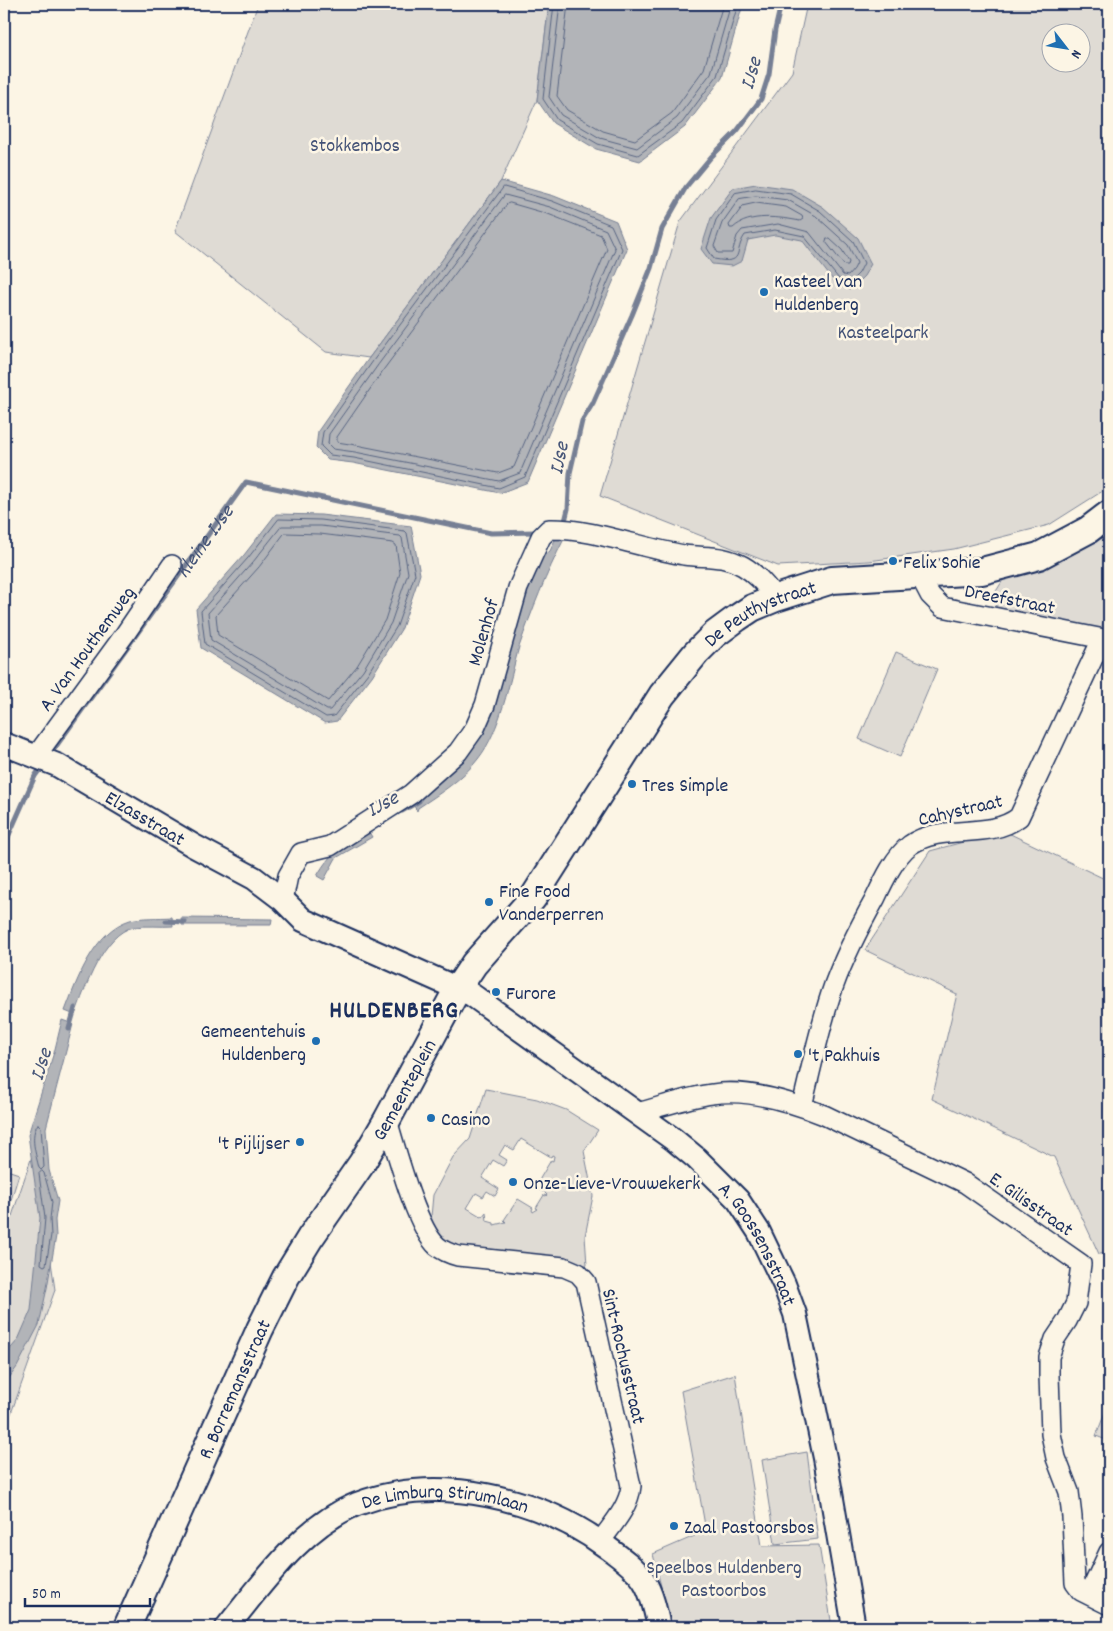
<svg xmlns="http://www.w3.org/2000/svg" width="1113" height="1631" font-family="Dekko,sans-serif">
<style>
.green{fill:#dfdbd4;stroke:#7d8599;fill-rule:evenodd}
.water{fill:#b2b4b8;stroke:#767f94}
.lines{fill:none;stroke-linecap:round;stroke-linejoin:round}
.shore{stroke:#576482;stroke-width:1}
.stream{stroke:#767f94;stroke-width:5}
.minor-casing{stroke:#1b2f5e;stroke-width:22}
.tertiary-casing{stroke:#1b2f5e;stroke-width:26}
.secondary-casing{stroke:#1b2f5e;stroke-width:30}
.minor{stroke:#fcf5e5;stroke-width:19}
.tertiary{stroke:#fcf5e5;stroke-width:22}
.secondary{stroke:#fcf5e5;stroke-width:26}
.poi-dot{fill:#1f6fb2;stroke:#fcf5e5;stroke-width:2}
.labels{text-anchor:middle;stroke-width:5;stroke-linejoin:round;paint-order:stroke}
.park-label{font-size:20px;fill:#425176;stroke:#fcf5e5}
.poi-label{font-size:20px;fill:#1b2f5e;stroke:#fcf5e5;text-anchor:start}
.street-label{font-size:20px;fill:#1b2f5e;stroke:#fcf5e5}
.water-label{font-size:21px;font-style:italic;fill:#485779;stroke:#fcf5e5}
.district-label{font-size:25px;font-weight:bold;letter-spacing:1px;fill:#1b2f5e;stroke:#fcf5e5}
</style>
<rect width="100%" height="100%" fill="#fcf5e5"/>
<filter id="ink" filterUnits="userSpaceOnUse"><feTurbulence type="fractalNoise" baseFrequency=".02" numOctaves="2"/><feDisplacementMap in="SourceGraphic" scale="10" xChannelSelector="R" yChannelSelector="G"/><feConvolveMatrix kernelMatrix="1 2 1 2 8 2 1 2 1" color-interpolation-filters="sRGB"/></filter>
<g filter="url(#ink)">
<!-- green -->
<path class="green" d="M 258,4 L 549,4 L 537,100 L 501,181 L 369,358 L 326,352 L 175,231 Z
M 807,4 L 1109,4 L 1109,487 L 1049,525 L 954,549 L 869,561 L 778,566 L 600,496 L 680,222 L 792,72 ZM 1050,32 L 1080,32 L 1080,62 L 1050,62 Z
M 1109,534 L 1109,605 L 1100,632 L 996,607 L 995,593 L 1008,572 L 1068,557 Z
M 896,652 L 937,669 L 900,757 L 859,739 Z
M 1004,831 L 1109,881 L 1109,1253 L 1099,1254 L 1054,1157 L 932,1099 L 957,994 L 865,950 L 930,851 Z
M 486,1089 L 537,1099 L 566,1110 L 598,1130 L 584,1151 L 593,1196 L 585,1236 L 587,1265 L 456,1251 L 435,1236 L 431,1217 L 433,1195 L 453,1157 L 470,1139 ZM 521,1139 L 551,1157 L 552,1155 L 554,1156 L 553,1161 L 551,1160 L 535,1187 L 543,1192 L 544,1190 L 546,1191 L 545,1193 L 547,1195 L 546,1196 L 544,1195 L 536,1208 L 538,1209 L 533,1212 L 532,1210 L 533,1208 L 518,1199 L 504,1220 L 506,1222 L 494,1225 L 494,1223 L 487,1221 L 486,1212 L 482,1217 L 467,1208 L 476,1193 L 483,1197 L 487,1191 L 495,1196 L 499,1189 L 482,1178 L 493,1160 L 503,1166 L 507,1160 L 499,1155 L 505,1145 L 514,1150 Z
M 35,1147 L 55,1290 L 4,1433 L 4,1240 Z
M 4,1169 L 19,1174 L 4,1223 Z
M 735,1374 L 762,1546 L 819,1545 L 832,1627 L 671,1627 L 653,1554 L 706,1531 L 681,1391 Z
M 1109,1402 L 1109,1441 L 1096,1436 Z
M 807,1452 L 818,1539 L 775,1544 L 762,1460 Z"/>
<!-- water -->
<path class="water" d="M 549,4 L 743,4 L 722,78 L 685,127 L 640,161 L 596,149 L 553,123 L 537,100 Z
M 501,181 L 554,196 L 616,221 L 627,249 L 528,482 L 500,493 L 353,463 L 328,460 L 316,448 L 318,431 L 369,358 Z
M 756,184 L 792,189 L 823,207 L 858,238 L 871,264 L 864,276 L 850,290 L 836,284 L 802,240 L 775,235 L 748,240 L 742,261 L 732,266 L 712,264 L 701,249 L 711,218 L 733,188 Z
M 276,514 L 321,515 L 411,526 L 420,574 L 402,628 L 372,676 L 337,721 L 325,723 L 201,648 L 196,609 L 244,555 Z
M 558,533 L 564,539 C 546,574 532,610 519,647 C 509,682 501,730 478,759 C 463,779 439,794 418,808 L 417,811 L 411,801 L 439,780 L 515,630 L 527,593 L 543,556 L 550,551 Z
M 367,829 L 372,837 L 336,858 L 324,880 L 317,876 C 331,851 343,845 367,829 Z
M 172,917 L 173,926 C 161,927 147,925 134,927 C 103,933 85,989 75,1015 L 65,1011 C 77,980 94,931 130,920 C 143,917 159,918 172,917 Z
M 181,918 L 272,919 L 271,925 L 182,925 Z
M 62,1020 L 73,1024 L 46,1128 L 49,1170 L 58,1201 L 55,1220 L 56,1236 L 47,1288 L 39,1325 L 17,1367 L 4,1385 L 4,1356 L 18,1340 L 31,1310 L 40,1218 L 28,1135 L 55,1049 Z"/>
<g class="lines">
<!-- shore -->
<path class="shore" d="M 554,4 L 543,99 L 557,120 L 598,144 L 638,155 L 682,123 L 717,76 L 738,4
M 560,4 L 549,97 L 561,115 L 600,138 L 637,148 L 677,118 L 711,73 L 731,4
M 568,4 L 557,96 L 567,110 L 603,131 L 635,140 L 672,113 L 704,69 L 723,4
M 504,187 L 552,201 L 611,225 L 622,249 L 525,477 L 499,488 L 354,458 L 330,455 L 321,446 L 323,432 L 373,361 Z
M 756,189 L 791,194 L 820,211 L 853,241 L 864,263 L 859,273 L 849,283 L 839,279 L 804,236 L 775,230 L 745,235 C 733,252 746,265 714,259 L 707,248 L 716,220 L 735,193 Z
M 505,195 L 550,207 L 606,230 L 615,249 L 520,473 L 499,481 L 355,452 L 333,449 L 328,444 L 329,434 L 378,365 Z
M 756,196 L 788,200 L 816,216 L 848,245 L 857,263 L 854,269 L 848,276 L 843,275 L 809,232 L 778,224 L 742,230 L 737,236 L 732,253 L 718,253 L 714,246 L 722,223 L 739,199 Z
M 510,203 L 548,214 L 601,235 L 607,249 L 514,467 L 498,473 L 356,445 L 337,442 L 337,437 L 384,369 L 507,204 Z
M 756,203 L 786,207 L 802,216 L 803,219 L 800,221 C 780,217 749,213 733,228 L 730,228 L 729,225 L 743,206 Z
M 827,239 L 830,239 L 842,250 L 849,262 L 848,265 L 844,265 L 826,242 Z
M 279,519 L 321,520 L 405,531 L 407,533 L 415,574 L 397,626 L 368,673 L 334,716 L 326,717 L 205,644 L 201,611 L 248,558 Z
M 282,526 L 321,526 L 400,536 L 402,538 L 408,573 L 391,623 L 363,670 L 330,710 L 327,710 L 211,640 L 208,613 L 253,562 Z
M 285,533 L 320,534 L 393,543 L 396,545 L 400,573 L 385,620 L 357,666 L 328,701 L 218,635 L 216,615 L 259,567 Z
M 38,1124 L 41,1127 L 44,1167 L 41,1170 L 39,1168 C 36,1155 29,1135 38,1124 Z
M 42,1171 L 44,1173 L 52,1202 L 50,1219 L 51,1235 L 46,1265 L 44,1266 L 41,1264 L 45,1218 L 39,1174 Z"/>
<!-- stream -->
<g class="stream">
<path d="M 564,525 L 568,509 L 570,473 L 582,421 L 593,403 L 632,315 L 651,268 L 662,229 L 686,187 L 711,157 L 737,131 L 761,99 L 769,74 L 775,30 L 781,4"/>
<path id="s1" d="M 49,756 L 246,482 L 491,533 L 535,532"/>
<path d="M 402,811 L 419,801"/>
<path d="M 4,846 L 35,776 L 43,765"/>
<path d="M 166,921 L 185,922"/>
<path d="M 69,1029 L 75,1008"/>
</g>
<defs>
<path id="minor" d="M 919,574 L 930,595 L 942,607 L 1109,640
M 36,756 L 125,634 L 172,565
M 283,900 L 288,876 L 301,853 L 330,846 L 411,794 L 458,752 L 475,728 L 485,705 L 518,588 L 541,537 L 549,529 C 591,528 641,548 684,555 C 707,558 721,554 743,566 C 757,574 766,586 776,598
M 802,1106 C 812,1066 820,1024 834,985 C 845,955 860,926 875,899 C 883,882 895,856 910,845 C 943,822 988,841 1019,817 L 1102,639
M 637,1113 C 661,1107 688,1097 712,1094 C 748,1088 791,1102 824,1115 L 965,1183 L 1081,1264 L 1076,1303 L 1067,1321 L 1055,1339 L 1049,1357 L 1049,1375 L 1051,1434 L 1056,1458 L 1069,1492 L 1072,1517 L 1075,1583 L 1081,1591 L 1109,1605
M 387,1120 C 396,1149 416,1227 437,1246 C 443,1251 450,1254 458,1256 L 564,1267 L 578,1273 L 586,1282 L 631,1486 C 629,1507 612,1525 600,1542
M 1089,1595 L 1109,1552"/>
<g id="tertiary">
<path id="s2" d="M 4,744 L 57,765 L 194,846 L 254,878 L 283,900 L 303,920 L 472,995 L 673,1139 L 696,1158 L 738,1200 L 759,1232 L 784,1284 L 795,1314 L 825,1458 L 854,1627"/>
<path id="s3" d="M 227,1627 C 263,1583 302,1526 357,1504 C 438,1473 540,1497 608,1548 C 619,1556 637,1569 644,1581 C 652,1593 656,1613 659,1627"/>
</g>
<g id="secondary">
<path id="s4" d="M 127,1627 L 260,1329 L 286,1277 L 310,1238 L 362,1163 L 387,1120 L 458,988 L 474,964 L 533,898 L 662,695 L 696,653 L 714,635 L 737,618 L 752,608 L 776,598 L 832,580 L 982,571 L 1039,556 L 1088,530 L 1109,514"/>
</g>
</defs>
<!-- minor casing -->
<use href="#minor" class="minor-casing"/>
<!-- tertiary casing -->
<use href="#tertiary" class="tertiary-casing"/>
<!-- secondary casing -->
<use href="#secondary" class="secondary-casing"/>
<!-- minor -->
<use href="#minor" class="minor"/>
<!-- tertiary -->
<use href="#tertiary" class="tertiary"/>
<!-- secondary -->
<use href="#secondary" class="secondary"/>
</g>
</g>
<!-- markers -->
<g class="poi-dot">
<circle cx="764" cy="292" r="5"/>
<circle cx="893" cy="561" r="5"/>
<circle cx="632" cy="784" r="5"/>
<circle cx="489" cy="902" r="5"/>
<circle cx="496" cy="992" r="5"/>
<circle cx="316" cy="1041" r="5"/>
<circle cx="798" cy="1054" r="5"/>
<circle cx="431" cy="1118" r="5"/>
<circle cx="300" cy="1142" r="5"/>
<circle cx="513" cy="1182" r="5"/>
<circle cx="674" cy="1526" r="5"/>
</g>
<g class="labels">
<!-- park labels -->
<g class="park-label">
<text x="355" y="151">Stokkembos</text>
<text x="883" y="338">Kasteelpark</text>
<text x="724" y="1573">Speelbos Huldenberg<tspan x="724" dy="23">Pastoorbos</tspan></text>
</g>
<!-- poi labels -->
<g class="poi-label">
<text x="774" y="287">Kasteel van<tspan x="774" dy="23">Huldenberg</tspan></text>
<text x="903" y="568">Felix Sohie</text>
<text x="642" y="791">Tres Simple</text>
<text x="499" y="897">Fine Food<tspan x="499" dy="23">Vanderperren</tspan></text>
<text x="506" y="999">Furore</text>
<text x="306" y="1037" text-anchor="end">Gemeentehuis<tspan x="306" dy="23">Huldenberg</tspan></text>
<text x="808" y="1061">'t Pakhuis</text>
<text x="441" y="1125">Casino</text>
<text x="290" y="1149" text-anchor="end">'t Pijlijser</text>
<text x="523" y="1189">Onze-Lieve-Vrouwekerk</text>
<text x="684" y="1533">Zaal Pastoorsbos</text>
</g>
<!-- street labels -->
<g class="street-label">
<text transform="translate(1010 598) rotate(11)" y="7">Dreefstraat</text>
<text dy="7" stroke="none"><textPath href="#s4" startOffset="1210">De Peuthystraat</textPath></text>
<text transform="translate(482 632) rotate(-74)" y="7">Molenhof</text>
<text transform="translate(86 648) rotate(-54)" y="7">A. Van Houthemweg</text>
<text transform="translate(960 809) rotate(-13)" y="7">Cahystraat</text>
<text dy="7" stroke="none"><textPath href="#s2" startOffset="160">Elzasstraat</textPath></text>
<text dy="7" stroke="none"><textPath href="#s4" startOffset="606">Gemeenteplein</textPath></text>
<text transform="translate(1032 1203) rotate(35)" y="7">E. Gilisstraat</text>
<text dy="7" stroke="none"><textPath href="#s2" startOffset="918">A. Goossensstraat</textPath></text>
<text transform="translate(625 1356) rotate(77)" y="7">Sint-Rochusstraat</text>
<text dy="7" stroke="none"><textPath href="#s4" startOffset="261">R. Borremansstraat</textPath></text>
<text dy="7" stroke="none"><textPath href="#s3" startOffset="271">De Limburg Stirumlaan</textPath></text>
</g>
<!-- water labels -->
<g class="water-label">
<text transform="translate(750 73) rotate(-74)" y="7">IJse</text>
<text transform="translate(558 458) rotate(-79)" y="7">IJse</text>
<text dy="7" stroke="none"><textPath href="#s1" startOffset="265">Kleine IJse</textPath></text>
<text transform="translate(382 803) rotate(-29)" y="7">IJse</text>
<text transform="translate(40 1064) rotate(-73)" y="7">IJse</text>
</g>
<!-- district labels -->
<g class="district-label">
<text x="394" y="1017">HULDENBERG</text>
</g>
</g>
<!-- margin -->
<rect width="1113" height="1631" fill="none" stroke="#fcf5e5" stroke-width="20"/>
<rect x="10" y="10" width="1093" height="1611" fill="none" stroke="#1b2f5e" stroke-width="2" filter="url(#ink)"/>
<!-- north arrow -->
<g transform="translate(1066 48) rotate(121)"><circle r="24" fill="#fcf5e5" stroke="#a2a6af"/>
<path d="M0-4L9 19L0 12L-9 19Z" fill="#1f6fb2"/>
<text y="-8" font-size="14" font-weight="bold" text-anchor="middle" fill="#1b2f5e">N</text>
</g>
<!-- scale -->
<path d="M25 1598v8h125v-8" fill="none" stroke="#1b2f5e" stroke-width="2.5"/>
<text x="32" y="1598" font-size="15" fill="#1b2f5e" stroke="#fcf5e5" stroke-width="4" paint-order="stroke">50 m</text>
</svg>
